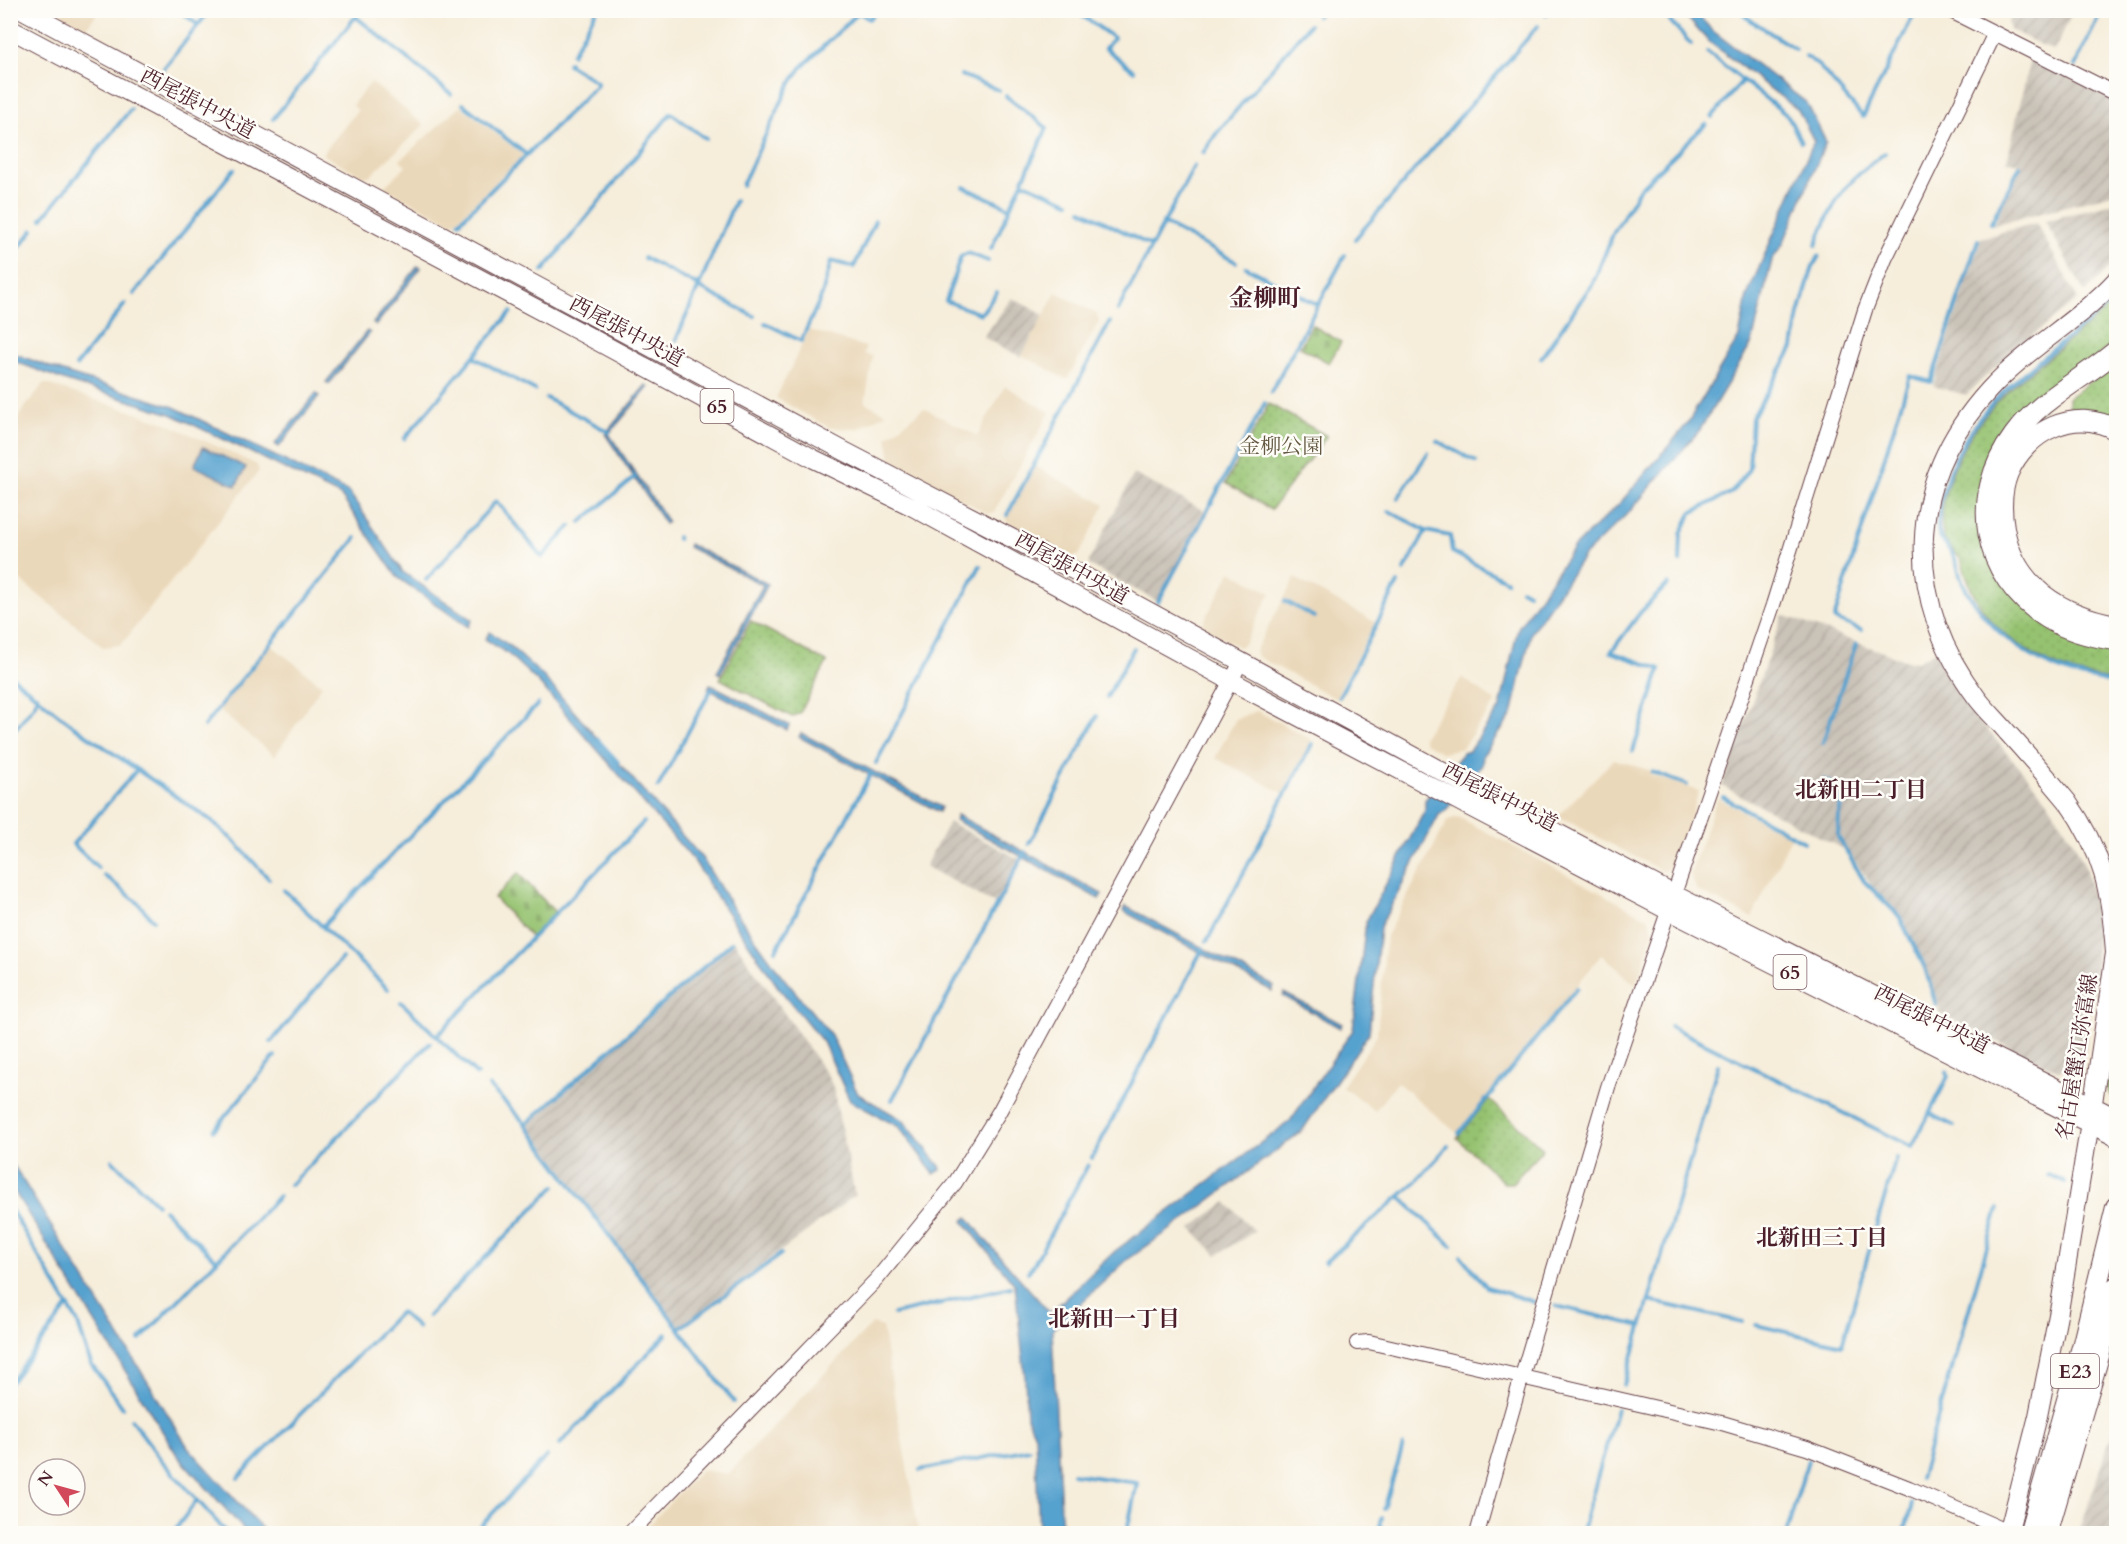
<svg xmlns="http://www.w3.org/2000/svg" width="2127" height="1544" font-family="Cardo,'Noto Serif JP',serif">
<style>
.built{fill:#ead8ba}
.industrial{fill:url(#industrial-furrows)}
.grass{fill:url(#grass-dots);stroke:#70704e;stroke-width:1.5}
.cemetery{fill:url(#cemetery-stones);stroke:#70704e;stroke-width:1.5}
.water{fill:#57a2cf;stroke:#50607d;stroke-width:1.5}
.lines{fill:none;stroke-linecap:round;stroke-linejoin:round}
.stream{stroke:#57a2cf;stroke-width:4}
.minor-casing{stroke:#643e45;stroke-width:16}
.major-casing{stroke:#643e45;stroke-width:20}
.highway-casing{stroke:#643e45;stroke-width:22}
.minor{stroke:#fff;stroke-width:14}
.major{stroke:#fff;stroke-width:18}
.highway{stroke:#fff;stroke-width:20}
.labels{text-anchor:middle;stroke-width:5;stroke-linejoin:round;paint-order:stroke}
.shield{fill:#fdfcf7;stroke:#806168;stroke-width:1.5}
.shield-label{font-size:20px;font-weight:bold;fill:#4a1f2b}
.street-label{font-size:21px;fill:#4a1f2b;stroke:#fdfcf7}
.park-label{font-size:21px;fill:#645843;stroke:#fdfcf7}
.neighbourhood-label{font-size:22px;font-weight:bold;fill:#4a1f2b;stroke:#fdfcf7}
.quarter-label{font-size:24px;font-weight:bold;fill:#4a1f2b;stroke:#fdfcf7}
</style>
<defs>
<pattern id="industrial-furrows" width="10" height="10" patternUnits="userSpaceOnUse" patternTransform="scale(1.5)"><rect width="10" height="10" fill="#cac3b8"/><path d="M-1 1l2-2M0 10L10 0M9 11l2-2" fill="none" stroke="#afa79e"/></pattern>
<pattern id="grass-dots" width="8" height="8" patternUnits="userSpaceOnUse" patternTransform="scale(1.5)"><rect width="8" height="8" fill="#95c270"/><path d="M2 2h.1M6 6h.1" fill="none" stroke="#82a661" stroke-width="1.8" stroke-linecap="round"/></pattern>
<pattern id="cemetery-stones" width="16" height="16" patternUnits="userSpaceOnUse" patternTransform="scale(1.5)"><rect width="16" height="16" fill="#95c270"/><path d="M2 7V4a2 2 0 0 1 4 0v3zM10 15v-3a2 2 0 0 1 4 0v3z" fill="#82a661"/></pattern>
</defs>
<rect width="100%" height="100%" fill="#fdfcf7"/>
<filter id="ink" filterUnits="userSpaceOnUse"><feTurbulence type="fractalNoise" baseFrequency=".0167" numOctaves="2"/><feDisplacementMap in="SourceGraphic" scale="12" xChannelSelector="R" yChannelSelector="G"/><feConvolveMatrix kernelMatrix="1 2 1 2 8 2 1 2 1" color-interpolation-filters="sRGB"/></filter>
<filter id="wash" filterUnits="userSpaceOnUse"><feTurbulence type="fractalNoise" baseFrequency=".008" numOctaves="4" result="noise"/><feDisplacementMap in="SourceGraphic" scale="24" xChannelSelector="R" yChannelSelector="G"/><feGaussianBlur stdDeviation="1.35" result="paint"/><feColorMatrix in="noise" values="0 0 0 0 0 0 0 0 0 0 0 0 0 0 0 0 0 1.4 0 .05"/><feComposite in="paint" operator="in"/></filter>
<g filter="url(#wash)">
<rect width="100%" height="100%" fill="#f6edda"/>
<!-- built -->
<path class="built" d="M 62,11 L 62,10 L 99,11 L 86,28 L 63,16 Z
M 371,82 L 424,125 L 370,176 L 363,176 L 322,154 L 358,110 L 352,105 Z
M 460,106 L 523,155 L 453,224 L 384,187 L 406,166 L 400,160 Z
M 1056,292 L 1097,314 L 1099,321 L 1067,380 L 1022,355 Z
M 809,330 L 866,347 L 864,354 L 873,356 L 865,403 L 887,413 L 858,429 L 830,428 L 776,398 Z
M 44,383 L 166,423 L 257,465 L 259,471 L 121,645 L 103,647 L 11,573 L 10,427 Z
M 1005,386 L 1050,412 L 994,512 L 988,514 L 891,461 L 887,437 L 924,408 L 977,436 Z
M 1034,466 L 1105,504 L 1079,555 L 1071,557 L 1005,520 Z
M 1231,571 L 1271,593 L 1244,644 L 1239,647 L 1201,626 Z
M 1295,578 L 1375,622 L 1335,698 L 1257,656 L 1255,651 Z
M 271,645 L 322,685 L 275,756 L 218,710 Z
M 1462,677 L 1496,702 L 1462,748 L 1443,753 L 1425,743 L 1423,737 Z
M 1257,711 L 1312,740 L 1283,793 L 1215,758 L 1236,719 Z
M 1614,759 L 1651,771 L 1650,775 L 1699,791 L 1674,867 L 1662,871 L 1558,816 Z
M 1717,798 L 1791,837 L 1752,918 L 1697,890 L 1690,874 Z
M 1458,817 L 1648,918 L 1654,930 L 1636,986 L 1602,954 L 1458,1134 L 1397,1082 L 1375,1111 L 1342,1087 L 1377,1035 L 1386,936 L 1448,820 Z
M 872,1324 L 882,1327 L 919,1533 L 641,1533 L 701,1470 L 728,1474 Z"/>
<!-- industrial -->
<path class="industrial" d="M 2013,11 L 2013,10 L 2073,11 L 2054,51 L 2010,30 L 2008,22 Z
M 2030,59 L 2116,101 L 2116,193 L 1993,225 L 2021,166 L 2019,164 L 2007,161 Z
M 2116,202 L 2116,260 L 2085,293 L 2045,221 Z
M 2036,223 L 2078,299 L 2008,355 L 1966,395 L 1933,386 L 1981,238 Z
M 1012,298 L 1044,315 L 1021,357 L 983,337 Z
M 1134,474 L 1205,511 L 1157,601 L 1089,565 L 1089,561 Z
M 1783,615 L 1907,661 L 1918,661 L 1935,651 L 1964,702 L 2047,800 L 2074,843 L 2085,866 L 2094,903 L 2097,939 L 2096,974 L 2084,1057 L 2059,1071 L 1938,1013 L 1939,1008 L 1927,969 L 1902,917 L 1875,890 L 1849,852 L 1722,786 Z
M 949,822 L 1019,859 L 995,904 L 925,866 Z
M 734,941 L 828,1076 L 833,1087 L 855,1195 L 680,1327 L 528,1124 Z
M 1226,1202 L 1255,1231 L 1217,1255 L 1191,1228 Z
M 2116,1420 L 2116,1533 L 2079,1533 Z"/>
<!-- grass -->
<path class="grass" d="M 2116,299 L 2116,340 L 1991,457 C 1979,483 1981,502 1982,530 L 2116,647 L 2116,681 C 2102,678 2086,676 2072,672 C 2040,661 2002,638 1983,610 C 1976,600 1971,589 1967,577 C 1965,572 1963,565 1961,560 C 1956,552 1944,544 1943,535 C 1940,516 1944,494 1951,476 C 1983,388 2056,361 2116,299 Z
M 2116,362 L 2116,420 L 2069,412 L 2068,398 Z
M 1269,404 L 1327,436 L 1271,510 L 1226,483 Z
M 751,621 L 827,662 L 800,713 L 792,717 L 720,679 Z
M 2116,1014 L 2116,1099 C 2112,1097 2109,1094 2107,1089 C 2102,1076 2114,1030 2116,1014 Z
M 1489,1099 L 1543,1149 L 1512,1183 L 1504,1183 L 1457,1138 Z"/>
<!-- cemetery -->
<path class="cemetery" d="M 1312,325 L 1341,342 L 1329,363 L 1300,347 Z
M 518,873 L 555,912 L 531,937 L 494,898 Z"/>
<!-- water -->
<path class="water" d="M 1681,11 L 1694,11 L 1713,31 L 1807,103 L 1826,142 L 1783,244 L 1772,260 L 1752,343 L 1699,431 L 1630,511 L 1584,556 L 1531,633 L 1512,715 L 1483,755 L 1482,765 L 1446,810 L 1439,815 L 1380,927 L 1369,1033 L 1302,1131 L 1184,1220 L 1127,1260 L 1052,1330 L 1062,1533 L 1039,1533 L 1035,1435 L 1027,1417 L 1025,1378 L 1015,1285 L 963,1221 L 968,1217 L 984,1238 L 1050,1313 L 1115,1251 L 1290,1121 L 1353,1030 L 1366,922 L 1425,810 L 1425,800 L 1463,753 L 1469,751 L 1500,708 L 1518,628 L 1574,547 L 1620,503 L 1687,424 L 1739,337 L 1747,296 L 1755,277 L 1814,141 L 1798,110 L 1708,41 Z
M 418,266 L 421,268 L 376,325 L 373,323 Z
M 367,331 L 370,333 L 329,384 L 326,382 Z
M 10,352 L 69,374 L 174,407 L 349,492 L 403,572 L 472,620 L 468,627 L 397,577 L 341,496 L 171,414 L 66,381 L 11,360 Z
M 646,385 L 649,387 L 609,434 L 668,522 L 665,524 L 605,434 Z
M 316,393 L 319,396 L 279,447 L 275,444 Z
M 203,447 L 246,467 L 236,486 L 194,466 Z
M 689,544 L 768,584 L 720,674 L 717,672 L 763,585 L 688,547 Z
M 490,632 L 510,646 L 543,676 L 702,858 L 733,908 L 782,976 L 831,1035 L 858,1094 L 903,1120 L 940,1166 L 941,1170 L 934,1174 L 899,1127 L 850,1101 L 823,1042 L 778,987 L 710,887 L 695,862 L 538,682 L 508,654 L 485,639 Z
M 710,684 L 789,725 L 787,730 L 708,689 Z
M 801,733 L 941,807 L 939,812 L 799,737 Z
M 957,815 L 1102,894 L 1099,899 L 955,820 Z
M 1125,906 L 1274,986 L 1272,991 L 1123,911 Z
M 1284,993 L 1342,1024 L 1340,1028 L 1283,996 Z
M 11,1161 L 188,1447 L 266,1533 L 247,1533 L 177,1455 L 11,1186 Z"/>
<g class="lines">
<!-- stream -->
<path class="stream" d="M 179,10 L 198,25
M 1074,10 L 1114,38 L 1105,48 L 1134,71
M 1660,10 L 1691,44
M 1739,10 L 1749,19 L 1795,49
M 1546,15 L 1550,10
M 1317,16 L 1321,10
M 356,17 L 451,94
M 1707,52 L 1788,116 L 1801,142
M 572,54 L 597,10
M 1806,56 L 1820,67 L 1863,117 L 1916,10
M 2075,66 L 2102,10
M 164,68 L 210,10
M 961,75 L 999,90
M 463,104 L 527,155
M 1712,117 L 1742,81
M 273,119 L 361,10
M 1203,153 L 1216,134 L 1309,25
M 1022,182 L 1069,202
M 742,185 L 789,86 L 801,68 L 859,12 L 869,19 L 877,10
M 964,187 L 1010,208
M 1082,210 L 1151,246
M 42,219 L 131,109
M 459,222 L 597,85 L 597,82 L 568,64 L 569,62
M 1163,223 L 1236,262
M 1991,223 L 2020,166
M 1355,239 L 1538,26
M 1816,245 C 1835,197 1843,184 1885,153
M 991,249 L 1047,128 L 1006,96
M 644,258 L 699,286
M 10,259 L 33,230
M 988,261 L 968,253 L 961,256 L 946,301 L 981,314 L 997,292
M 1246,267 L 1318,305
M 543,271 L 671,113 L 706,139
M 698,287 L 754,316
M 134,294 L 234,169
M 2116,296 C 2050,361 1972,392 1944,489 C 1941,500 1936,524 1939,534 C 1941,542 1951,549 1954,557 C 1958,565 1959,575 1963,583 C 1984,627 2026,659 2072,674 C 2086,678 2102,680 2116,684
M 1118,310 L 1194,166
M 765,323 L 801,341 L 822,295 L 831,261 L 854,267 L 875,221
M 676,340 L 735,201
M 473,357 L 535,390
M 1541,358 L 1593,283 L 1613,234 L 1640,188 L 1706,124
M 76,366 L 125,304
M 1271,392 L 1345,255
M 546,398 L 609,432
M 404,439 L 511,312
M 1437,441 L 1476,462
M 1398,498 L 1428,453
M 1389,511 L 1426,531 L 1450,536 L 1452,552 L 1507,581
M 1007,515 L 1110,322
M 581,522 L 635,477
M 677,537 L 678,539
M 1680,562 L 1681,534 L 1691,513 L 1732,492 L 1749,469 L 1752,418 L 1793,348 L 1799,314 L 1813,266 L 1819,256
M 1404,571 L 1426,531
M 426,580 L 496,501 L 542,557 L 571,526
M 1521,589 L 1528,593
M 1285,601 L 1314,617
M 1158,602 L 1265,403
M 1861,630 L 1834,619 L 1910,376 L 1931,382 L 1978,240
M 10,675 L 72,725 L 209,819 L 234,841 L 269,879
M 1107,697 L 1134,648
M 1339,697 L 1398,583
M 204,726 L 356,538
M 10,736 L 35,704 L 37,695
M 597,739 L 618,762
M 1823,742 L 1856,644
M 1633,751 L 1660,669 L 1611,652 L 1640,613 L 1668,584
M 876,763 L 980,566
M 1652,772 L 1687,785
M 1824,780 L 1845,789 L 1839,813 L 1838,837 L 1864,881 L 1899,916 L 1925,968 L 1936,1005
M 658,787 L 711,690
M 1723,797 L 1804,842
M 1029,844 L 1097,716
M 98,868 L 73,844 L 135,772
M 104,875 L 137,902 L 153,920
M 284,890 L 388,989
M 323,926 L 538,704
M 1207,941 L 1312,744
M 776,950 L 870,775
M 401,1002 L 477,1075
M 1670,1026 L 1912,1147 L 1948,1077 L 1947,1072
M 437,1036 L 644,822
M 271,1042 L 342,958
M 489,1086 L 523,1121 L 734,1402
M 892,1100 L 1025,852
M 1929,1113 L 1954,1126
M 526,1124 L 732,942
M 214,1130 L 275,1056
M 1459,1133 L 1577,988
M 1092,1158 L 1203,948
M 112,1160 L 157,1204
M 2049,1175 L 2065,1183
M 290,1185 L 430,1043
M 1400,1197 L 1452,1246
M 10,1208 L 77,1321 L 91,1364 L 123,1408
M 164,1210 L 217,1261
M 1461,1256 L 1487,1287 L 1534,1302
M 1325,1262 L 1417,1181 L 1448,1146
M 1028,1272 L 1033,1266 L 1088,1165
M 1649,1301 L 1743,1322
M 1556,1306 L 1641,1326
M 894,1314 L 1011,1287
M 428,1316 L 555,1186
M 1756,1325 L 1842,1345 L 1896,1158
M 679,1329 L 781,1254
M 140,1340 L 279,1196
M 10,1383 L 68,1306
M 1624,1385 L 1718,1065
M 131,1419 L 162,1461 L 228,1534
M 559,1445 L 667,1334
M 920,1470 L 1029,1449
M 1073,1474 L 1137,1483 L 1128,1526 L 1130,1534
M 238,1478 L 400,1312 L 418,1328
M 1920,1479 L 1998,1209
M 1384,1509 L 1403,1446
M 172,1534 L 197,1500
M 473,1534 L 547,1456
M 1378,1534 L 1382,1518
M 1581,1534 L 1617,1409
M 1786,1534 L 1808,1460
M 1904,1534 L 1912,1504"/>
</g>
</g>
<g filter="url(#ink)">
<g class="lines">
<defs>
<path id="minor" d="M 1949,10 L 2116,94
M 1357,1343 L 1369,1342 L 1722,1423 L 1807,1448 L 1909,1488 L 2013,1534
M 629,1534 L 877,1279 L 955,1183 L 999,1112 L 1241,662
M 1477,1534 L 1522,1376 L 1608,1087 L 1773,605 L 1865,310 L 1885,259 L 1995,33"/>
<path id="major" d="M 23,10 L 844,451 L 1075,571 L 1476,790 L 1675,895 L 2116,1118
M 10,29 L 586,335 L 814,459 L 913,507 L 1231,681 L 1466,805 L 1669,911 L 2116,1137
M 2008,1534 L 2038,1416 L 2060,1305 L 2090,1123 L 2115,953 C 2111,892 2103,852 2067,801 C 2048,778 2028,755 2007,732 C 1998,721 1986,710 1977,698 C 1903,599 1905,482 1989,390 C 2027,348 2078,321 2116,280"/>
<path id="highway" d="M 2116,351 C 2083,379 2040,399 2014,435 C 1968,497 1981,576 2047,618 C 2068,631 2092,637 2116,640
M 2116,430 C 2075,406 2026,431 2008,473 C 2001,490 2001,510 2004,528 C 2014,587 2061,615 2116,625
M 2029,1534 L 2082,1347 L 2116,1207
M 2047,1534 L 2101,1349 L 2116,1287"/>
</defs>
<!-- minor casing -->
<use href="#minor" class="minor-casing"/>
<!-- major casing -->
<use href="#major" class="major-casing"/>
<!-- highway casing -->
<use href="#highway" class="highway-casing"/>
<!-- minor -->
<use href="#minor" class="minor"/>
<!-- major -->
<use href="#major" class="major"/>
<!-- highway -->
<use href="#highway" class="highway"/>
</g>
</g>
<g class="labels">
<!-- shield labels -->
<g class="shield">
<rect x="700.5" y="389" width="33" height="34" rx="4.5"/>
<rect x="1773.5" y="955" width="33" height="34" rx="4.5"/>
<rect x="2051" y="1354" width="48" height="34" rx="4.5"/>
</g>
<g class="shield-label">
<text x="717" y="413">65</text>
<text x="1790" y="979">65</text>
<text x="2075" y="1378">E23</text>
</g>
<!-- street labels -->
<g class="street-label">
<text transform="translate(198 103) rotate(28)" y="7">西尾張中央道</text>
<text transform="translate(627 331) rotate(28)" y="7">西尾張中央道</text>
<text transform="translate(1072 568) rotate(29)" y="7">西尾張中央道</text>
<text transform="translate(1500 797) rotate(27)" y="7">西尾張中央道</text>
<text transform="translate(1932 1019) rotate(27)" y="7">西尾張中央道</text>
<text transform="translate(2077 1057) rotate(-81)" y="7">名古屋蟹江弥富線</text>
</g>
<!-- park labels -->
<g class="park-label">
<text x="1281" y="453">金柳公園</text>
</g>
<!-- neighbourhood labels -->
<g class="neighbourhood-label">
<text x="1861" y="797">北新田二丁目</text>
<text x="1822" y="1245">北新田三丁目</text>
<text x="1114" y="1326">北新田一丁目</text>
</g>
<!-- quarter labels -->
<g class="quarter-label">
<text x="1265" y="306">金柳町</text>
</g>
</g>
<!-- margin -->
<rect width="2127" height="1544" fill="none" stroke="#fdfcf7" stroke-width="36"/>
<!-- north arrow -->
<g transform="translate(57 1487) rotate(306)"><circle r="28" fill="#fdfcf7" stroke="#b5a4a5" stroke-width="1.5"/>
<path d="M0-4.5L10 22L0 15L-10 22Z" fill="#d1495b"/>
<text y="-9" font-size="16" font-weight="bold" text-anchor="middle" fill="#4a1f2b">N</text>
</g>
</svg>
